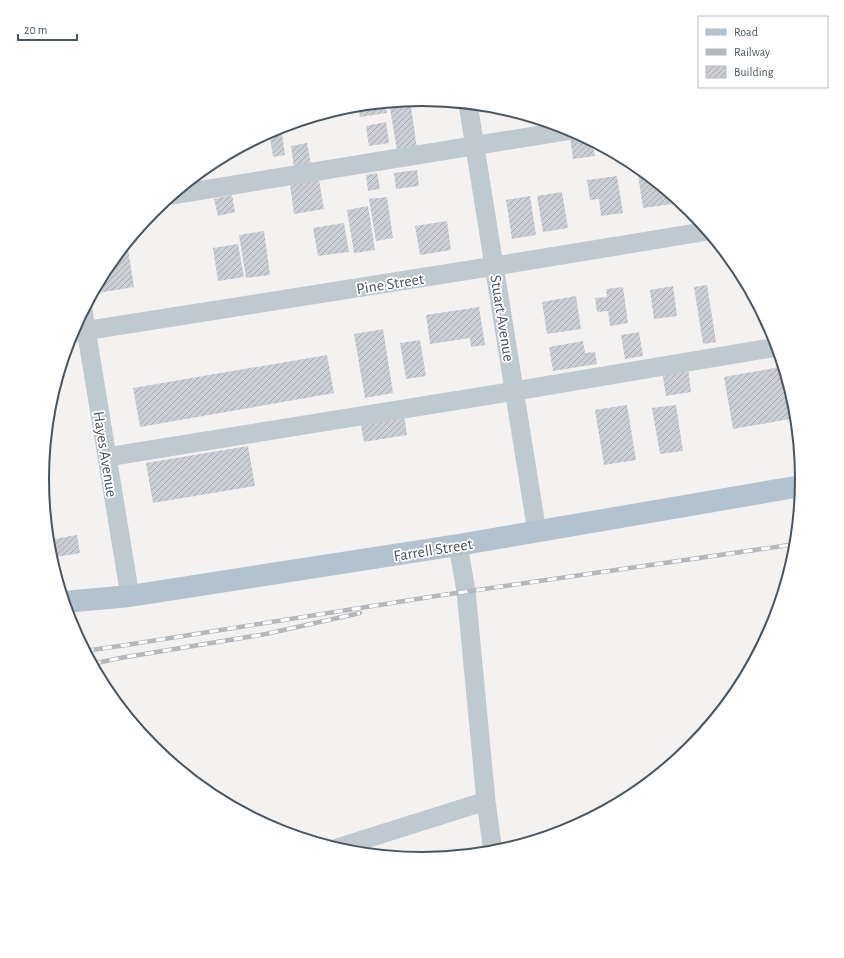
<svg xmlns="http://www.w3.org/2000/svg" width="844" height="958" font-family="'Alegreya Sans',sans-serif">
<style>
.building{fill:url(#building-hatch)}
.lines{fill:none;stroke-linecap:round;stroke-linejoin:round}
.minor{stroke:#bfc9d0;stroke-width:19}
.major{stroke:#b2c2cf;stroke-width:22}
.rail-casing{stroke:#b4b7bb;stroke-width:4.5}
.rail{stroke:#fff;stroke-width:3;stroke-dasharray:9;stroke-linecap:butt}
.labels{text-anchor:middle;stroke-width:3.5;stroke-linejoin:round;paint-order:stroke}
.street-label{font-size:16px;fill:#49555f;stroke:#fff}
.rim{fill:none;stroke:#49555f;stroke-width:2}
</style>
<defs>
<pattern id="building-hatch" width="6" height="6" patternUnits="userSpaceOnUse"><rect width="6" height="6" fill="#cbced4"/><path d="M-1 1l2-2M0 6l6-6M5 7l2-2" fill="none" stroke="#a7aaaf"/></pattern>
</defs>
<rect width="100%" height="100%" fill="#f4f1f1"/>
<!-- building -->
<path class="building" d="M 420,99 L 452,102 L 421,107 Z
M 410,100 L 417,148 L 397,151 L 389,102 Z
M 385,103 L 387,113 L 360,117 L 358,105 Z
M 386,122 L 389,143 L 369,146 L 366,126 Z
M 281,127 L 285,155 L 273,157 L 269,132 Z
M 581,135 L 592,141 L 595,156 L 573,159 L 570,137 Z
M 307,143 L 311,165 L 294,168 L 291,146 Z
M 638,167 L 672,195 L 673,204 L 643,208 L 637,168 Z
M 417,170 L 419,186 L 396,189 L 394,173 Z
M 377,173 L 380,189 L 368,191 L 366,175 Z
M 617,176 L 623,213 L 601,216 L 599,199 L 590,200 L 587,180 Z
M 319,180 L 324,209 L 294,214 L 290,185 Z
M 562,192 L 568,228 L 543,232 L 537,196 Z
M 232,195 L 235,212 L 218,216 L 214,199 Z
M 530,196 L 536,235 L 512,239 L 506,200 Z
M 387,197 L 393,238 L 376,241 L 369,199 Z
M 368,206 L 375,250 L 354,253 L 347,210 Z
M 447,221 L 451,250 L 420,255 L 415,226 Z
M 344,223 L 349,252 L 318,256 L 313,228 Z
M 264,231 L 270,275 L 246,278 L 239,235 Z
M 127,243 L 134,287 L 98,293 L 96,286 L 103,274 L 112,273 L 110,264 L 118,262 L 116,255 Z
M 238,244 L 244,277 L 218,281 L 213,248 Z
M 707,285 L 716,342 L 703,344 L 694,287 Z
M 673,286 L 677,316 L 654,319 L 650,290 Z
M 623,287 L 628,323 L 610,326 L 608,311 L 597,312 L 595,298 L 607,297 L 606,289 Z
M 576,296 L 581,329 L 547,334 L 542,302 Z
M 479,307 L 485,345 L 471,347 L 470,338 L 430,344 L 426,315 Z
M 383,329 L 393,393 L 365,398 L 354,334 Z
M 639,332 L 643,356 L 625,359 L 621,335 Z
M 420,340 L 426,376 L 406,379 L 400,343 Z
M 583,341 L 585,353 L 595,352 L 597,364 L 553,371 L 549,347 Z
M 327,355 L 334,393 L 140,427 L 133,388 Z
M 688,367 L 691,392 L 666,396 L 662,371 Z
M 781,367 L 790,419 L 733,429 L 724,377 Z
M 627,405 L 636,460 L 604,465 L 595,410 Z
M 676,405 L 683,451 L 660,454 L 652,408 Z
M 404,414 L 407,435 L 364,442 L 360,421 Z
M 248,446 L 255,486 L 153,503 L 146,463 Z
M 43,469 L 50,512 L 45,512 L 42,479 Z
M 77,535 L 80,553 L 51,558 L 48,540 Z"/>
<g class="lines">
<!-- minor -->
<path class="minor" d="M 468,104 L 537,532
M 172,195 L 571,130
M 83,311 L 130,596
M 71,333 L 495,266 L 708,231
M 107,457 L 515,391 L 777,347
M 458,545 L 466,591 L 486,801 L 493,852
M 337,848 L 486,801"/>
<!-- major -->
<path class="major" d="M 64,602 L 130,596 L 458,545 L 801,486"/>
<defs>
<path id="rail" d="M 85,651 L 126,645 L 436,596 L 796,544
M 92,664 L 120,658 L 266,634 L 360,613"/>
</defs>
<!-- rail casing -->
<use href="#rail" class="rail-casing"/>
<!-- rail -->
<use href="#rail" class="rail"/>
</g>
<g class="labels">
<!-- street labels -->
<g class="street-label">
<text transform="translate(390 283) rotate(-9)" y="6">Pine Street</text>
<text transform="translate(503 318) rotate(81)" y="6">Stuart Avenue</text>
<text transform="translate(106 454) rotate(81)" y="6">Hayes Avenue</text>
<text transform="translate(433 549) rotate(-9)" y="6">Farrell Street</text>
</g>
</g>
<!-- crop -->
<path d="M0 0H844V958H0ZM49 479a373 373 0 1 1 746 0a373 373 0 1 1-746 0Z" fill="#fff" fill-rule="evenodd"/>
<path class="rim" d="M49 479a373 373 0 1 1 746 0a373 373 0 1 1-746 0Z"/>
<!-- legend -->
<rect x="698" y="16" width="130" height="72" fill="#ffffff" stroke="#b6bbbf"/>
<rect x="706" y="29" width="20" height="6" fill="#b2c2cf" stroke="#b6bbbf"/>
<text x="734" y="36" font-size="12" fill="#49555f">Road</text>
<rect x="706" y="49" width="20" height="6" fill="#b4b7bb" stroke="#b6bbbf"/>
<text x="734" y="56" font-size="12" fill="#49555f">Railway</text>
<rect x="706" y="66" width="20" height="12" fill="url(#building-hatch)" stroke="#b6bbbf"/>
<text x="734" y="76" font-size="12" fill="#49555f">Building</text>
<!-- scale -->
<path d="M18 34v6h59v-6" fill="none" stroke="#49555f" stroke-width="2"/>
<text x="24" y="34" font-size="12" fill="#49555f" stroke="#ffffff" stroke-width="3" paint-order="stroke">20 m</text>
</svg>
